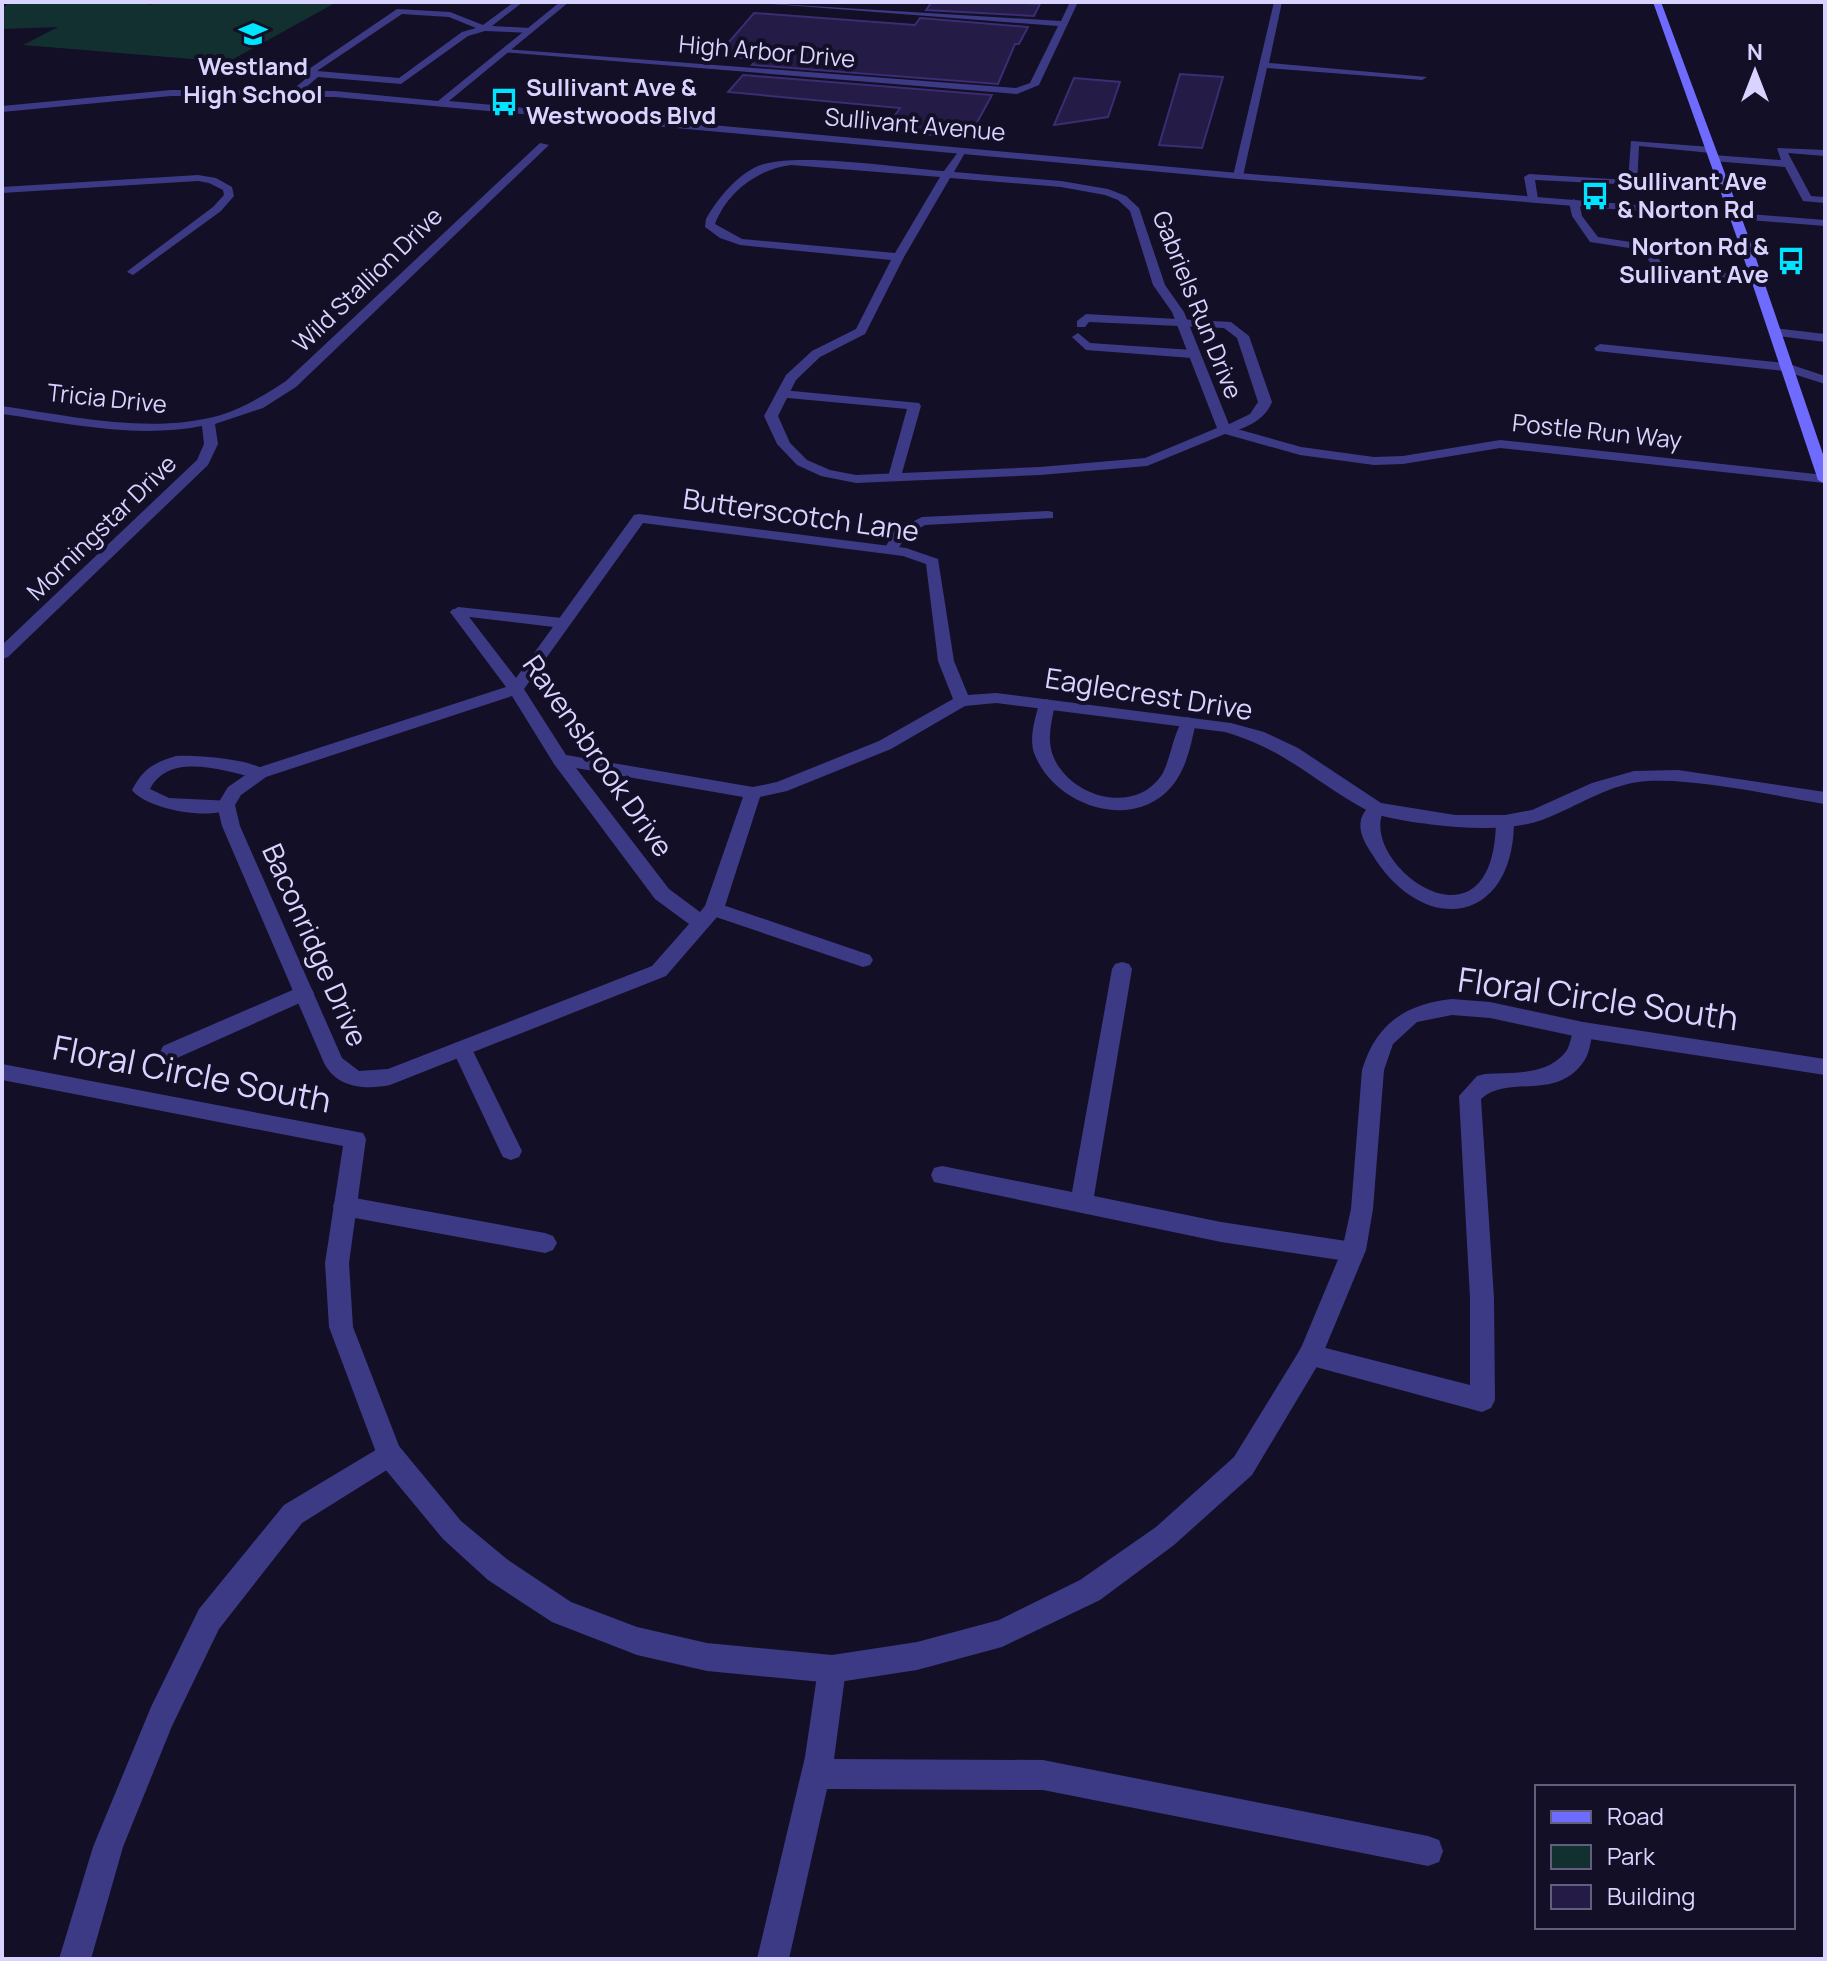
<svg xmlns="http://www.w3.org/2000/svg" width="1827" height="1961" font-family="Manrope,sans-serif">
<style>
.green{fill:#12302f}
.building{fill:#241b47;stroke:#3b2d73;stroke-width:2}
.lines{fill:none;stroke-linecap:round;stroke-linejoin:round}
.service{fill:#3d3a85;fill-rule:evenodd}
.minor{fill:#3d3a85;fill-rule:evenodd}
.tertiary{fill:#3d3a85;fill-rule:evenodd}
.secondary{fill:#6f6bff;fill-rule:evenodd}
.labels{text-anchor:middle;stroke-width:8;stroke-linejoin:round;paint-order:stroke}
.far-street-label{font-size:24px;fill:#d9d4ff;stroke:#130f26}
.far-poi-label{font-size:24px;font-weight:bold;fill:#d9d4ff;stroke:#130f26;text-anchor:start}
.street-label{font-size:28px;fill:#d9d4ff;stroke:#130f26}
.near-street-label{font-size:34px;fill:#d9d4ff;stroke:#130f26}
</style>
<rect width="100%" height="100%" fill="#130f26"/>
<!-- green -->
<path class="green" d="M 10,2 L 152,2 L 149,5 L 165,2 L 337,2 L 228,62 L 23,45 L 58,27 L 2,29 L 2,8 Z"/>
<!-- building -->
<path class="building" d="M 932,2 L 1014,2 L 1040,4 L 1034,16 L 926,10 Z
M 754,13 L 915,25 L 920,18 L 1028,27 L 1019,44 L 1015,44 L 998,84 L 752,65 L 757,59 L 717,56 Z
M 1180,74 L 1223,77 L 1202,148 L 1159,145 Z
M 743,75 L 992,95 L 974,128 L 953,126 L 946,136 L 884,131 L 900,108 L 728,92 Z
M 1074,78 L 1120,82 L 1108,117 L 1054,125 Z"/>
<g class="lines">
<!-- service -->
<path class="service" d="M 514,2 L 523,2 L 492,26 L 529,28 L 532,33 L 485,31 L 468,36 L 401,84 L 318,77 L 298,94 L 290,92 L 309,76 L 306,71 L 397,9 L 450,12 L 483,25 ZM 402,14 L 449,17 L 476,28 L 462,32 L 399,78 L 317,71 Z
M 1631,141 L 1711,147 L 1716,150 L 1711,153 L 1639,146 L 1637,185 L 1535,180 L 1538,199 L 1533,202 L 1528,199 L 1524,177 L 1529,174 L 1628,180 Z
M 1777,148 L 1825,150 L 1825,156 L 1788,153 L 1811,196 L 1825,197 L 1825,203 L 1803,201 L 1785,167 L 1713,161 L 1708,158 L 1713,155 L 1781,160 Z
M 1574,199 L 1579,202 L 1582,216 L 1598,237 L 1650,245 L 1664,267 L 1757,276 L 1763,279 L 1757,282 L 1656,272 L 1642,250 L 1590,242 L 1572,216 L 1569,202 Z
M 1086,314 L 1231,322 L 1249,336 L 1272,402 C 1264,422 1243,429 1224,434 L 1217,430 L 1250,414 L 1258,402 L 1237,338 L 1224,328 L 1089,322 L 1085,327 L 1077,327 L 1077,321 Z
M 1774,328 L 1825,334 L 1825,342 L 1770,335 L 1770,329 Z
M 1078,333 L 1090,343 L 1192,350 L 1198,354 L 1192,358 L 1086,350 L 1072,337 Z
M 1600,344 L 1786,363 L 1825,376 L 1825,384 L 1784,371 L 1596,351 L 1594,348 Z
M 782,390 L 919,403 L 921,406 L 900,480 L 888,477 L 907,409 L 777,397 L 777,391 Z
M 1048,511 L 1053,512 L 1053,518 L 925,525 L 905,537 L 896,553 L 886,553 L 884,550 L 894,531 L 922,517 Z
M 458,607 L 562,618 L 570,623 L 562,628 L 453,615 L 450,612 Z
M 1047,699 L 1055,704 C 1051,725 1045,744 1057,764 C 1078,799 1135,813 1161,776 C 1171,762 1175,720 1188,717 L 1196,722 C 1191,744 1187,768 1172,786 C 1133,833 1054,806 1034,753 C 1029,738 1035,719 1039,704 Z
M 176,756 C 196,755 256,759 269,773 L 260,779 C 227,772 170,750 150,789 L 169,798 L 232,801 L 235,805 C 219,823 146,810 132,790 C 143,769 153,763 176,756 Z
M 1376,802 L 1385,808 C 1353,861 1494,967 1496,821 L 1505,815 L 1511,817 L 1514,821 C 1514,925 1423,938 1372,854 C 1366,845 1358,832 1361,820 C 1362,814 1367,809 1370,804 Z
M 714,902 L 870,955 L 873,960 L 870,965 L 863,967 L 707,914 L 704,909 L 707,904 Z
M 1122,962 L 1129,964 L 1132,969 L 1094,1196 L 1221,1222 L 1353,1242 L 1361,1245 L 1365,1252 L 1361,1259 L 1353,1262 L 1221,1242 L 934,1182 L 931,1175 L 934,1168 L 942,1166 L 1072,1192 L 1112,969 L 1115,964 Z
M 304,985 L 311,988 L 314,993 L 311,998 L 177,1058 L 170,1060 L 163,1058 L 160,1052 L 163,1046 Z
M 1583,1022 L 1590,1024 L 1593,1030 C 1591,1039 1590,1053 1584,1061 C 1557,1102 1508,1074 1481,1099 L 1494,1298 L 1495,1400 L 1491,1408 L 1482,1412 L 1301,1363 L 1298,1355 L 1301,1347 L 1310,1344 L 1470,1385 L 1470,1298 L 1459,1096 L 1477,1076 L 1485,1074 C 1512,1072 1544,1076 1564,1054 C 1571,1047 1571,1033 1576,1024 Z
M 462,1041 L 469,1043 L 472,1049 L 522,1151 L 519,1157 L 511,1160 L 503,1157 L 500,1151 L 452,1049 L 455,1043 Z
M 344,1196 L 545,1233 L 553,1236 L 557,1243 L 553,1250 L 545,1253 L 344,1216 L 336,1213 L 333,1206 L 336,1199 Z
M 389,1442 L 398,1445 L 402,1454 L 398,1463 L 302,1523 L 219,1629 L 172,1726 L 123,1847 L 91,1959 L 59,1959 L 93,1847 L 151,1707 L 199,1609 L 284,1505 Z
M 832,1655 L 842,1659 L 846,1669 L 834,1759 L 1043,1760 L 1428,1836 L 1439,1840 L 1443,1851 L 1439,1862 L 1428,1866 L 1043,1790 L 827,1789 L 789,1959 L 757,1959 L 805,1757 L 818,1669 L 822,1659 Z"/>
<!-- minor -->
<path class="minor" d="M 747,2 L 1061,21 L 1070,2 L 1078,2 L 1039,85 L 1017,94 L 502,52 L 506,49 L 1016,88 L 1030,83 L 1058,26 Z
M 1274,2 L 1282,2 L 1269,63 L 1427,77 L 1422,80 L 1267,68 L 1243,176 L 1238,179 L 1233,176 Z
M 540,143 L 549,145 L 296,387 L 263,408 L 215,424 L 218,444 L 208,465 L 8,657 L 2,659 L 2,645 L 197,460 L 204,444 L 202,426 C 136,439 67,423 2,414 L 2,406 C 72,416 151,435 221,415 C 245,407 265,395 286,381 Z
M 961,148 L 966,151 L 954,172 L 1061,181 L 1108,189 L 1126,196 L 1139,208 L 1165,285 L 1184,312 L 1230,427 L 1301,447 L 1374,457 L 1403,456 L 1500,440 L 1825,475 L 1825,483 L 1500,448 L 1403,464 L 1374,465 L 1300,455 L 1225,434 L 1147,466 L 1040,475 L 856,483 L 821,476 L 797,465 L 777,444 L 764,416 L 786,375 L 812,351 L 856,329 L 891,260 L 740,245 L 720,238 L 705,227 L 706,219 C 718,198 736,176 758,166 C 794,151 901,168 944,171 ZM 791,165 L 940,177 L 895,253 L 742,239 L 715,224 C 727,192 758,169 791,165 ZM 950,178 L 1061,187 L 1105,195 L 1118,200 L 1130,211 L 1153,285 L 1172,312 L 1217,428 L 1145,458 L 1040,467 L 856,475 L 830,470 L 807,460 L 790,443 L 778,416 L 796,380 L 820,357 L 865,334 L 904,257 Z
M 198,175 L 216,178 L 232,187 L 234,196 L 221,211 L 133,275 L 127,272 L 129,270 L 213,207 L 224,195 L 223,190 L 209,183 L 198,181 L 2,193 L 2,187 Z
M 639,514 L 906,548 L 938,559 L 954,661 L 968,695 L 996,693 L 1231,723 L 1264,732 L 1298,748 L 1381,803 L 1455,815 L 1505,815 L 1532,810 L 1592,783 L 1634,771 L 1678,770 L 1825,792 L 1825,804 C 1773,796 1681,774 1632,783 C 1599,790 1572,809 1542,820 C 1515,829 1485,829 1457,827 C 1439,826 1382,819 1368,811 C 1314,782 1287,750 1225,732 L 996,703 L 965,706 L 891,749 L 787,791 L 760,797 L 724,909 L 666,976 L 390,1085 C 365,1090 337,1088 324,1063 L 222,826 L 217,805 L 228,787 L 254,769 L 506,687 L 450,612 L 453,609 L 463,609 L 516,678 L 634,515 ZM 643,523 L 903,556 L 926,564 L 938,661 L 953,699 L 879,741 L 777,782 L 753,787 L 566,755 L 524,689 ZM 512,696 L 554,764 L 655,899 L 689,924 L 652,966 L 388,1069 L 359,1071 L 342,1058 L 240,826 L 235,805 L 241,795 L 266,777 ZM 576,768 L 743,797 L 705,906 L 700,912 L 669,889 Z
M 1452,999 L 1490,1002 L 1583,1022 L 1825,1059 L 1825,1075 L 1583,1038 L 1490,1018 L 1452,1015 L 1417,1022 L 1393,1044 L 1384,1070 L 1373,1209 L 1366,1250 L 1319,1363 L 1252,1475 L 1174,1545 L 1100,1600 L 1002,1647 L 917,1670 L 832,1683 L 707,1671 L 637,1655 L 552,1622 L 488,1580 L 443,1539 L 380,1463 L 329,1327 L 325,1263 L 343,1146 L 2,1080 L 2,1064 L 363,1133 L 366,1139 L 349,1263 L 353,1327 L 399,1446 L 461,1521 L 508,1560 L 571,1602 L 637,1627 L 707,1643 L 832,1655 L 917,1642 L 999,1620 L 1080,1580 L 1156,1527 L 1234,1457 L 1301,1348 L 1342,1250 L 1351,1209 L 1362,1070 C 1376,1024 1405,1004 1452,999 Z"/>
<!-- tertiary -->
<path class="tertiary" d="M 560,2 L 569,2 L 449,101 L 1238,173 L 1825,220 L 1825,226 L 1238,179 L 335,97 L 171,96 L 2,112 L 2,106 L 171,90 L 335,91 L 438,101 Z"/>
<!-- secondary -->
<path class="secondary" d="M 1653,2 L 1661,2 L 1749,238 L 1825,460 L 1825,484 L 1818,480 L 1737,238 Z"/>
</g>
<!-- icons -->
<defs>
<symbol id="school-bare" viewBox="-9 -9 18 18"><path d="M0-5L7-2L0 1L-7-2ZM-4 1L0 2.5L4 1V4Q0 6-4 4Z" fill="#00e5ff" stroke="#130f26" stroke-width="2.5" paint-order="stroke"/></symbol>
<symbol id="bus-bare" viewBox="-9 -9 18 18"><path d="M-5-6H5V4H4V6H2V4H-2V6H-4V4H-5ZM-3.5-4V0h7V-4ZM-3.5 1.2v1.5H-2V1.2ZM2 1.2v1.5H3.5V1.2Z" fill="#00e5ff" stroke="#130f26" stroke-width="2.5" paint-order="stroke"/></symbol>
</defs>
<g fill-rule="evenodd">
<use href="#school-bare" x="233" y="14" width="40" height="40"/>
<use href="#bus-bare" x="484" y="82" width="40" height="40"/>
<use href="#bus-bare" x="1575" y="176" width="40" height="40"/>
<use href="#bus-bare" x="1771" y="241" width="40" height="40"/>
</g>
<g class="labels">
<!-- far-street labels -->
<g class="far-street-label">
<text transform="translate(767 52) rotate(5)" y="8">High Arbor Drive</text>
<text transform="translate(915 125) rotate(5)" y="8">Sullivant Avenue</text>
<text transform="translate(368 280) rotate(-44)" y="8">Wild Stallion Drive</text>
<text transform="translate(1197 305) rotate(68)" y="8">Gabriels Run Drive</text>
<text transform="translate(107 399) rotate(6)" y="8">Tricia Drive</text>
<text transform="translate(1597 432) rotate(6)" y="8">Postle Run Way</text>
<text transform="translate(102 528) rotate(-44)" y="8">Morningstar Drive</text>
</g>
<!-- far-poi labels -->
<g class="far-poi-label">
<text x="253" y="75" text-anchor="middle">Westland<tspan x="253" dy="28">High School</tspan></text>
<text x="526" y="96">Sullivant Ave &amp;<tspan x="526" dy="28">Westwoods Blvd</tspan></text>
<text x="1617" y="190">Sullivant Ave<tspan x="1617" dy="28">&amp; Norton Rd</tspan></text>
<text x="1769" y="255" text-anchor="end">Norton Rd &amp;<tspan x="1769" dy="28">Sullivant Ave</tspan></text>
</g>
<!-- street labels -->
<g class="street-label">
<text transform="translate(801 515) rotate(8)" y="10">Butterscotch Lane</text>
<text transform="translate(1149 694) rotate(9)" y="10">Eaglecrest Drive</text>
<text transform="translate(598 756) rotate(55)" y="10">Ravensbrook Drive</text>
<text transform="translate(315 945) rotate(66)" y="10">Baconridge Drive</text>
</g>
<!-- near-street labels -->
<g class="near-street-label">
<text transform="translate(1598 999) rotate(8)" y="12">Floral Circle South</text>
<text transform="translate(192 1074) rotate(11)" y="12">Floral Circle South</text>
</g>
</g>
<!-- border -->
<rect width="1827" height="1961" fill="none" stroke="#d9d4ff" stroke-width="8"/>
<!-- legend -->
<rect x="1535" y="1785" width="260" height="144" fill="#130f26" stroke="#625e7d" stroke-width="2"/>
<rect x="1551" y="1811" width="40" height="12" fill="#6f6bff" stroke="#625e7d" stroke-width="2"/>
<text x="1607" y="1825" font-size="24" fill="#d9d4ff">Road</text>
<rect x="1551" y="1845" width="40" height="24" fill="#12302f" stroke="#625e7d" stroke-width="2"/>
<text x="1607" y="1865" font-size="24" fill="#d9d4ff">Park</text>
<rect x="1551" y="1885" width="40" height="24" fill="#241b47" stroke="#625e7d" stroke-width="2"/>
<text x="1607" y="1905" font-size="24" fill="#d9d4ff">Building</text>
<!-- north arrow -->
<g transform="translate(1755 72)" stroke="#130f26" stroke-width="6" paint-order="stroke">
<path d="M0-6L14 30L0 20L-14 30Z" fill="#d9d4ff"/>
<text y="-12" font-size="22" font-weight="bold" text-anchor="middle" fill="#d9d4ff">N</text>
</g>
</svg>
